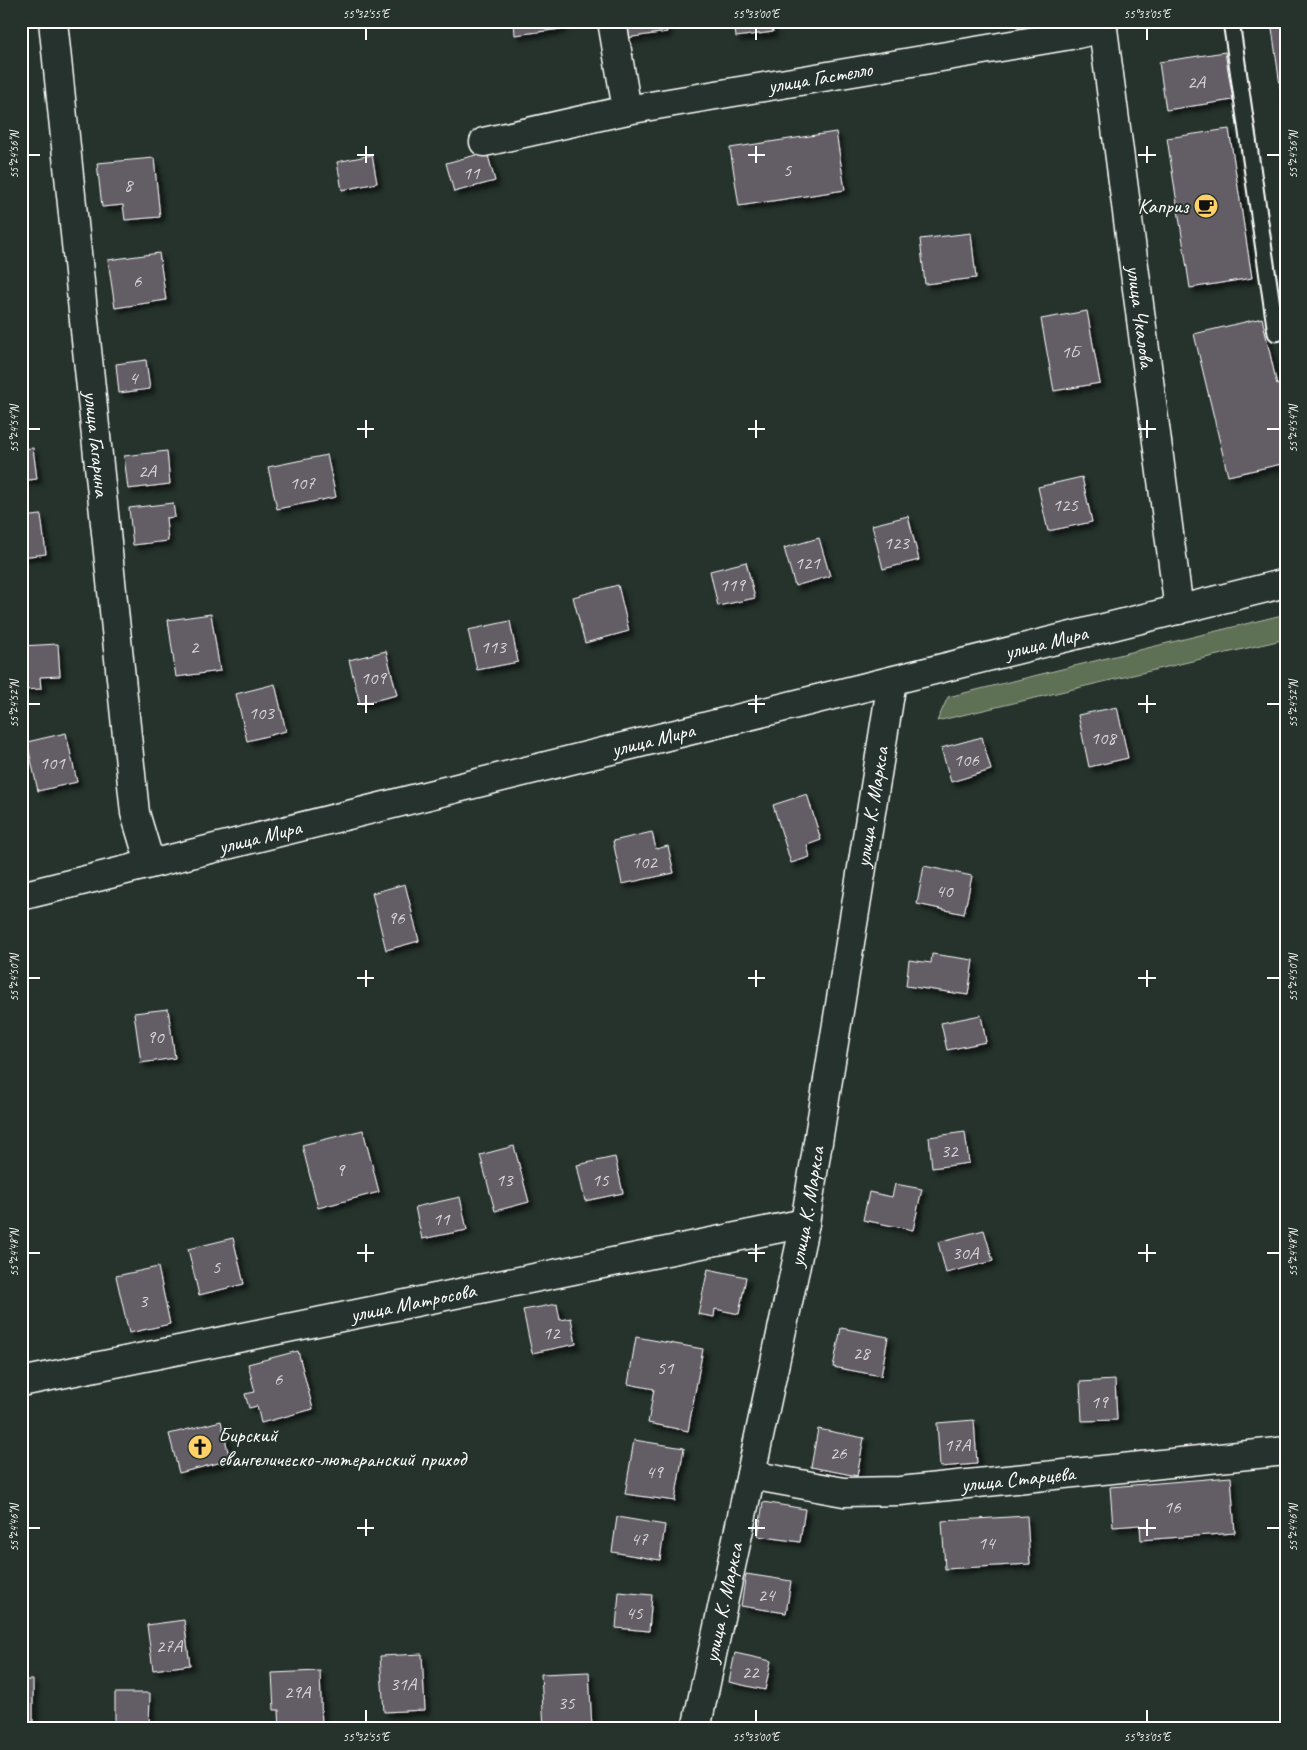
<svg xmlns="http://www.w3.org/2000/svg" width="1307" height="1750" font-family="Caveat,sans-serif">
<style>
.green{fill:#5f7154;stroke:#afb8aa}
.building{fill:#645d66;stroke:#fff;filter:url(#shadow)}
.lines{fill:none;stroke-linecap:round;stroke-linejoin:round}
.lane-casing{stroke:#fff;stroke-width:19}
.street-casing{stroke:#fff;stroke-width:31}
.secondary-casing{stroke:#fff;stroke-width:31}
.lane{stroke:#26332d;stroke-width:15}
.street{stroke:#26332d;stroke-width:28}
.secondary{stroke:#26332d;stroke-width:28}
.ticks{fill:none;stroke:#fff;stroke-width:2}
.labels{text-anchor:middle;stroke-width:4;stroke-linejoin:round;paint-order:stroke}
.number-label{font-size:19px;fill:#d8d6d9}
.street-label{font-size:21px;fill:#fff;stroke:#26332d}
.poi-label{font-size:21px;fill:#fff;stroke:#26332d;text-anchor:end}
.neatline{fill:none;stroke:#fff;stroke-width:2}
.ticks-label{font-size:12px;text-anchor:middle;fill:#fff}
</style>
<defs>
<filter id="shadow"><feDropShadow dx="4.5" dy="4.5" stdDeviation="2.5" flood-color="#0009"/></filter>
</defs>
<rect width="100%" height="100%" fill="#26332d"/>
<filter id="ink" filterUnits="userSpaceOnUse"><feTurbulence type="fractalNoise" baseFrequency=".02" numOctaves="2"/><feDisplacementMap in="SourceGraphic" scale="10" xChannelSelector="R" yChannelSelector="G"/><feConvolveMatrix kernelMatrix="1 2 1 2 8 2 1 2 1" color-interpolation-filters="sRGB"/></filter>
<g filter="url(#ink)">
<!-- green -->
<path class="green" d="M 1286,614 L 1286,639 L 937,721 L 948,697 Z"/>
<!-- building -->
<path class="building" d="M 514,21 L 560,21 L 561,29 L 515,35 Z
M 616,21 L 665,21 L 667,32 L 619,39 Z
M 734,21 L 771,21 L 773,32 L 736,37 Z
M 1271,21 L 1286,21 L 1286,113 L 1284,114 Z
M 1225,52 L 1233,100 L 1166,110 L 1159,62 Z
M 1229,129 L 1252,278 L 1190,288 L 1167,138 Z
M 836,132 L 845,190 L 739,206 L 730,148 Z
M 487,152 L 495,181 L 454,192 L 446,163 Z
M 372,155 L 377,183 L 342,190 L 337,162 Z
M 154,158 L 160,217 L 125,220 L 123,205 L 102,207 L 97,163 Z
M 971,233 L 976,278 L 925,284 L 920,239 Z
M 159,253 L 166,300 L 115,308 L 108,260 Z
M 1087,311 L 1100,383 L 1054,391 L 1041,319 Z
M 1262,318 L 1277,385 L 1286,383 L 1286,463 L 1228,476 L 1194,334 Z
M 146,360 L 150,389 L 119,393 L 116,364 Z
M 33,448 L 37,479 L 21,481 L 21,449 Z
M 167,451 L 170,484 L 128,489 L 124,456 Z
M 327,455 L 336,497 L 277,509 L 268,467 Z
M 1082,477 L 1092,522 L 1048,531 L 1038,487 Z
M 173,503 L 175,517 L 166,518 L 168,541 L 133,545 L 129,508 Z
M 41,515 L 46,554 L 21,557 L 21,517 Z
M 908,516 L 919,560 L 883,569 L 872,525 Z
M 819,538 L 830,576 L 795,586 L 784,548 Z
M 746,562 L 755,598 L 718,606 L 710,571 Z
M 618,585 L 629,631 L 585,643 L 573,597 Z
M 211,614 L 220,671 L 176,677 L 168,620 Z
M 510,621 L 518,662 L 477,670 L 468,630 Z
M 58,644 L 60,676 L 40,677 L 41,689 L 21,690 L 21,646 Z
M 386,651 L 397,695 L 360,704 L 349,660 Z
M 275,684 L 286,731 L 247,741 L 236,694 Z
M 1117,707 L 1128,758 L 1089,767 L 1078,715 Z
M 66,733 L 77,782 L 38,791 L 27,742 Z
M 982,737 L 991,770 L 951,782 L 941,748 Z
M 807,794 L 821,840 L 807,845 L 810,857 L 791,863 L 773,805 Z
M 652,832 L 656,849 L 668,846 L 674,873 L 622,884 L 613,841 Z
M 924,866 L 972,876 L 964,914 L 917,904 Z
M 405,884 L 419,941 L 386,950 L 372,893 Z
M 932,954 L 973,960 L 968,995 L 906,986 L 909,960 L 931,963 Z
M 168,1009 L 175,1058 L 141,1063 L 134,1013 Z
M 981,1015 L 986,1042 L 947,1050 L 941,1023 Z
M 363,1130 L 379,1192 L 318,1208 L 302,1145 Z
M 965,1132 L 969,1163 L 932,1168 L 929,1137 Z
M 514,1146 L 529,1202 L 495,1211 L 480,1155 Z
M 615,1157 L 623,1193 L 585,1201 L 577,1165 Z
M 895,1184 L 922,1189 L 913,1230 L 863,1220 L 869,1192 L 892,1197 Z
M 460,1197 L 467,1230 L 422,1239 L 415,1207 Z
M 984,1230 L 993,1261 L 946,1273 L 938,1242 Z
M 233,1238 L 244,1284 L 199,1295 L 188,1249 Z
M 158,1267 L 170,1324 L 129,1333 L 116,1276 Z
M 708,1269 L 746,1277 L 739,1314 L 715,1309 L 714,1317 L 698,1314 Z
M 557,1304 L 560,1320 L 571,1318 L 576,1344 L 532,1353 L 523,1310 Z
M 841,1328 L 888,1337 L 881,1376 L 833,1367 Z
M 636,1337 L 703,1349 L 688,1431 L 648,1423 L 654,1389 L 628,1384 Z
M 298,1351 L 313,1409 L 261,1423 L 257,1406 L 249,1408 L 245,1394 L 255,1392 L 248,1364 Z
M 1115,1380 L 1117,1420 L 1082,1421 L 1080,1382 Z
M 974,1420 L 977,1464 L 940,1467 L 937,1423 Z
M 221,1421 L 230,1460 L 179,1473 L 169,1434 Z
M 818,1429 L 864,1438 L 857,1476 L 811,1467 Z
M 634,1440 L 684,1448 L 675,1501 L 625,1494 Z
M 1231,1477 L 1235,1533 L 1141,1540 L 1140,1525 L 1113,1527 L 1110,1487 Z
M 763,1502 L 805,1509 L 800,1542 L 758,1536 Z
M 1027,1516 L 1030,1564 L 945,1569 L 942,1521 Z
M 617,1517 L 665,1525 L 660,1560 L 612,1552 Z
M 746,1574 L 791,1581 L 786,1613 L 741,1606 Z
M 619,1592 L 652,1595 L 649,1631 L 616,1628 Z
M 184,1620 L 190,1665 L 153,1670 L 147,1625 Z
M 735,1653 L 771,1661 L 765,1690 L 729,1682 Z
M 422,1654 L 425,1710 L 384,1712 L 380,1656 Z
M 320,1671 L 322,1729 L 280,1729 L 279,1710 L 274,1710 L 272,1673 Z
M 589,1672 L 592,1729 L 544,1729 L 541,1674 Z
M 21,1680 L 33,1680 L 33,1729 L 21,1729 Z
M 115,1693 L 150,1693 L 149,1729 L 115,1729 Z"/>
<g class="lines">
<defs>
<path id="lane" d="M 1231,21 L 1276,333 L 1286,331"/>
<g id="street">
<path id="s1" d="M 53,21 L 135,813 L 150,863"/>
<path id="s2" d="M 612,21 L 627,110 L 1077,34 L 1103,28"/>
<path id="s3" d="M 1102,21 L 1179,610"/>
<path d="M 484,142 L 627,110"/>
<path id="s4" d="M 21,1382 L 805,1223"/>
<path id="s5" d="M 751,1475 L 844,1492 L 900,1491 L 1286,1451"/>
</g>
<g id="secondary">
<path id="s6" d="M 21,896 L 1286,583"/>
<path id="s7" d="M 696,1729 L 805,1223 L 892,681"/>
</g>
</defs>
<!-- lane casing -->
<use href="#lane" class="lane-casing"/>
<!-- street casing -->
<use href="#street" class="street-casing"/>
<!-- secondary casing -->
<use href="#secondary" class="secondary-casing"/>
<!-- lane -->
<use href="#lane" class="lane"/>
<!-- street -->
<use href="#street" class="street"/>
<!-- secondary -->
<use href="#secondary" class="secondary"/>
</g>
</g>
<!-- ticks -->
<path class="ticks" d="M 366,28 L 366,40M 756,28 L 756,40M 1147,28 L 1147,40M 366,146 L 366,163M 756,146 L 756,163M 1147,146 L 1147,163M 28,155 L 40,155M 357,155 L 374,155M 748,155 L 765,155M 1138,155 L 1156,155M 1267,155 L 1280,155M 366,420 L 366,438M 756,420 L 756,438M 1147,420 L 1147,438M 28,429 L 40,429M 357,429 L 374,429M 748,429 L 765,429M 1138,429 L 1156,429M 1267,429 L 1280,429M 366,695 L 366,713M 756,695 L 756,713M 1147,695 L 1147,713M 28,704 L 40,704M 357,704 L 374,704M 748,704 L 765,704M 1138,704 L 1156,704M 1267,704 L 1280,704M 366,970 L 366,987M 756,970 L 756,987M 1147,970 L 1147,987M 28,978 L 40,978M 357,978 L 374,978M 748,978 L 765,978M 1138,978 L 1156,978M 1267,978 L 1280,978M 366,1244 L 366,1262M 756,1244 L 756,1262M 1147,1244 L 1147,1262M 28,1253 L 40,1253M 357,1253 L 374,1253M 748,1253 L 765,1253M 1138,1253 L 1156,1253M 1267,1253 L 1280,1253M 366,1519 L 366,1536M 756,1519 L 756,1536M 1147,1519 L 1147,1536M 28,1528 L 40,1528M 357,1528 L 374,1528M 748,1528 L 765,1528M 1138,1528 L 1156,1528M 1267,1528 L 1280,1528M 366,1710 L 366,1722M 756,1710 L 756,1722M 1147,1710 L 1147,1722"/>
<!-- icons -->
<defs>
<symbol id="cafe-disc" viewBox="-11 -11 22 22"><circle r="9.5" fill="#ffd166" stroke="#26332d"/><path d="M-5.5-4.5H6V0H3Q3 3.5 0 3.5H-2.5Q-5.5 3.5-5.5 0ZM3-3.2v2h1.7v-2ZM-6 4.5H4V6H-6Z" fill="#111"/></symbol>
<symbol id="church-disc" viewBox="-11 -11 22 22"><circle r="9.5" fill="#ffd166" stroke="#26332d"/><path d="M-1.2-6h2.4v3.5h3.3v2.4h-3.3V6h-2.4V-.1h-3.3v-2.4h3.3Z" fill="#111"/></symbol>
</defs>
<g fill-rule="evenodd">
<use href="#cafe-disc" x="1192" y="192" width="28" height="28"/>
<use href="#church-disc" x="186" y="1433" width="28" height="28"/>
</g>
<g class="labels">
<!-- number labels -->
<g class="number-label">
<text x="1196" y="88">2А</text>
<text x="787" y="176">5</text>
<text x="471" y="179">11</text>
<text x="128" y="191">8</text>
<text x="137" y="287">6</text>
<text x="1070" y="358">1Б</text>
<text x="133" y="384">4</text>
<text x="147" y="477">2А</text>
<text x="302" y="489">107</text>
<text x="1065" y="511">125</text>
<text x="896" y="549">123</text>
<text x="807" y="569">121</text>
<text x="732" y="591">119</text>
<text x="194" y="653">2</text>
<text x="493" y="653">113</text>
<text x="373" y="684">109</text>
<text x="261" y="719">103</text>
<text x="1103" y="744">108</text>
<text x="966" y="766">106</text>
<text x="52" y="769">101</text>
<text x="644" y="868">102</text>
<text x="944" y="897">40</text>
<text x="396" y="924">96</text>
<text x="155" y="1043">90</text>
<text x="949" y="1157">32</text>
<text x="340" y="1176">9</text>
<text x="504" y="1186">13</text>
<text x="600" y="1186">15</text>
<text x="441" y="1225">11</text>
<text x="965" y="1259">30А</text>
<text x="216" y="1273">5</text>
<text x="143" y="1307">3</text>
<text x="551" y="1339">12</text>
<text x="861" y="1359">28</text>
<text x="665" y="1374">51</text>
<text x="278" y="1385">6</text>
<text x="1099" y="1408">19</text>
<text x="957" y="1451">17А</text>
<text x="838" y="1459">26</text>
<text x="654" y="1478">49</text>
<text x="1172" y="1513">16</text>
<text x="639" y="1545">47</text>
<text x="986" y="1549">14</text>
<text x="766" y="1601">24</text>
<text x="634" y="1619">45</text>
<text x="169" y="1652">27А</text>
<text x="750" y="1678">22</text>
<text x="403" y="1690">31А</text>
<text x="297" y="1698">29А</text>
<text x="566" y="1709">35</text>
</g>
<!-- street labels -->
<g class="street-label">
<text dy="7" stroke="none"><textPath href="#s2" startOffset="286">улица Гастелло</textPath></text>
<text dy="7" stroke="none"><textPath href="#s3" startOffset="298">улица Чкалова</textPath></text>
<text dy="7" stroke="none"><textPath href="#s1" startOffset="425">улица Гагарина</textPath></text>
<text dy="7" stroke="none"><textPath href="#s6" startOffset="1056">улица Мира</textPath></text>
<text dy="7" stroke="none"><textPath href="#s6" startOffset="651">улица Мира</textPath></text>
<text dy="7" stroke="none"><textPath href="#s7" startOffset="939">улица К. Маркса</textPath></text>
<text dy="7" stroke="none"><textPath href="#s6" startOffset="246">улица Мира</textPath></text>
<text dy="7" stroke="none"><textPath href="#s7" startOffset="534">улица К. Маркса</textPath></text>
<text dy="7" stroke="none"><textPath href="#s4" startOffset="400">улица Матросова</textPath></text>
<text dy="7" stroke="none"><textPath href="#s5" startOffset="269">улица Старцева</textPath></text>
<text dy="7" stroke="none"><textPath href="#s7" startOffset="129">улица К. Маркса</textPath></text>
</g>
<!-- poi labels -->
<g class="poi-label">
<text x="1188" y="213">Каприз</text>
<text x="218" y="1442" text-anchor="start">Бирский<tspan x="218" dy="24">евангелическо-лютеранский приход</tspan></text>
</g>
</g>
<!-- margin -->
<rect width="1307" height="1750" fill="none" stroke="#26332d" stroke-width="55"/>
<rect x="28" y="28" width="1252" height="1694" class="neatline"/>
<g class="ticks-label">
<text x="366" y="18">55°32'55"E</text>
<text x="756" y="18">55°33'00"E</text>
<text x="1147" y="18">55°33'05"E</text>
<text transform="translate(14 155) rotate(-90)" y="4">55°24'56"N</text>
<text transform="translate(1293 155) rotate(-90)" y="4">55°24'56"N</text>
<text transform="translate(14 429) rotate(-90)" y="4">55°24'54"N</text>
<text transform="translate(1293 429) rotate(-90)" y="4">55°24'54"N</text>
<text transform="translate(14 704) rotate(-90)" y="4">55°24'52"N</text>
<text transform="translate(1293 704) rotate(-90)" y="4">55°24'52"N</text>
<text transform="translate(14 978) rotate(-90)" y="4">55°24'50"N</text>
<text transform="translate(1293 978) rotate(-90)" y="4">55°24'50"N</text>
<text transform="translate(14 1253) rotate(-90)" y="4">55°24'48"N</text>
<text transform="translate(1293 1253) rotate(-90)" y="4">55°24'48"N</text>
<text transform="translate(14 1528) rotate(-90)" y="4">55°24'46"N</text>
<text transform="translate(1293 1528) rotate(-90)" y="4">55°24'46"N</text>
<text x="366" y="1741">55°32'55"E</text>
<text x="756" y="1741">55°33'00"E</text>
<text x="1147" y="1741">55°33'05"E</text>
</g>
</svg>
